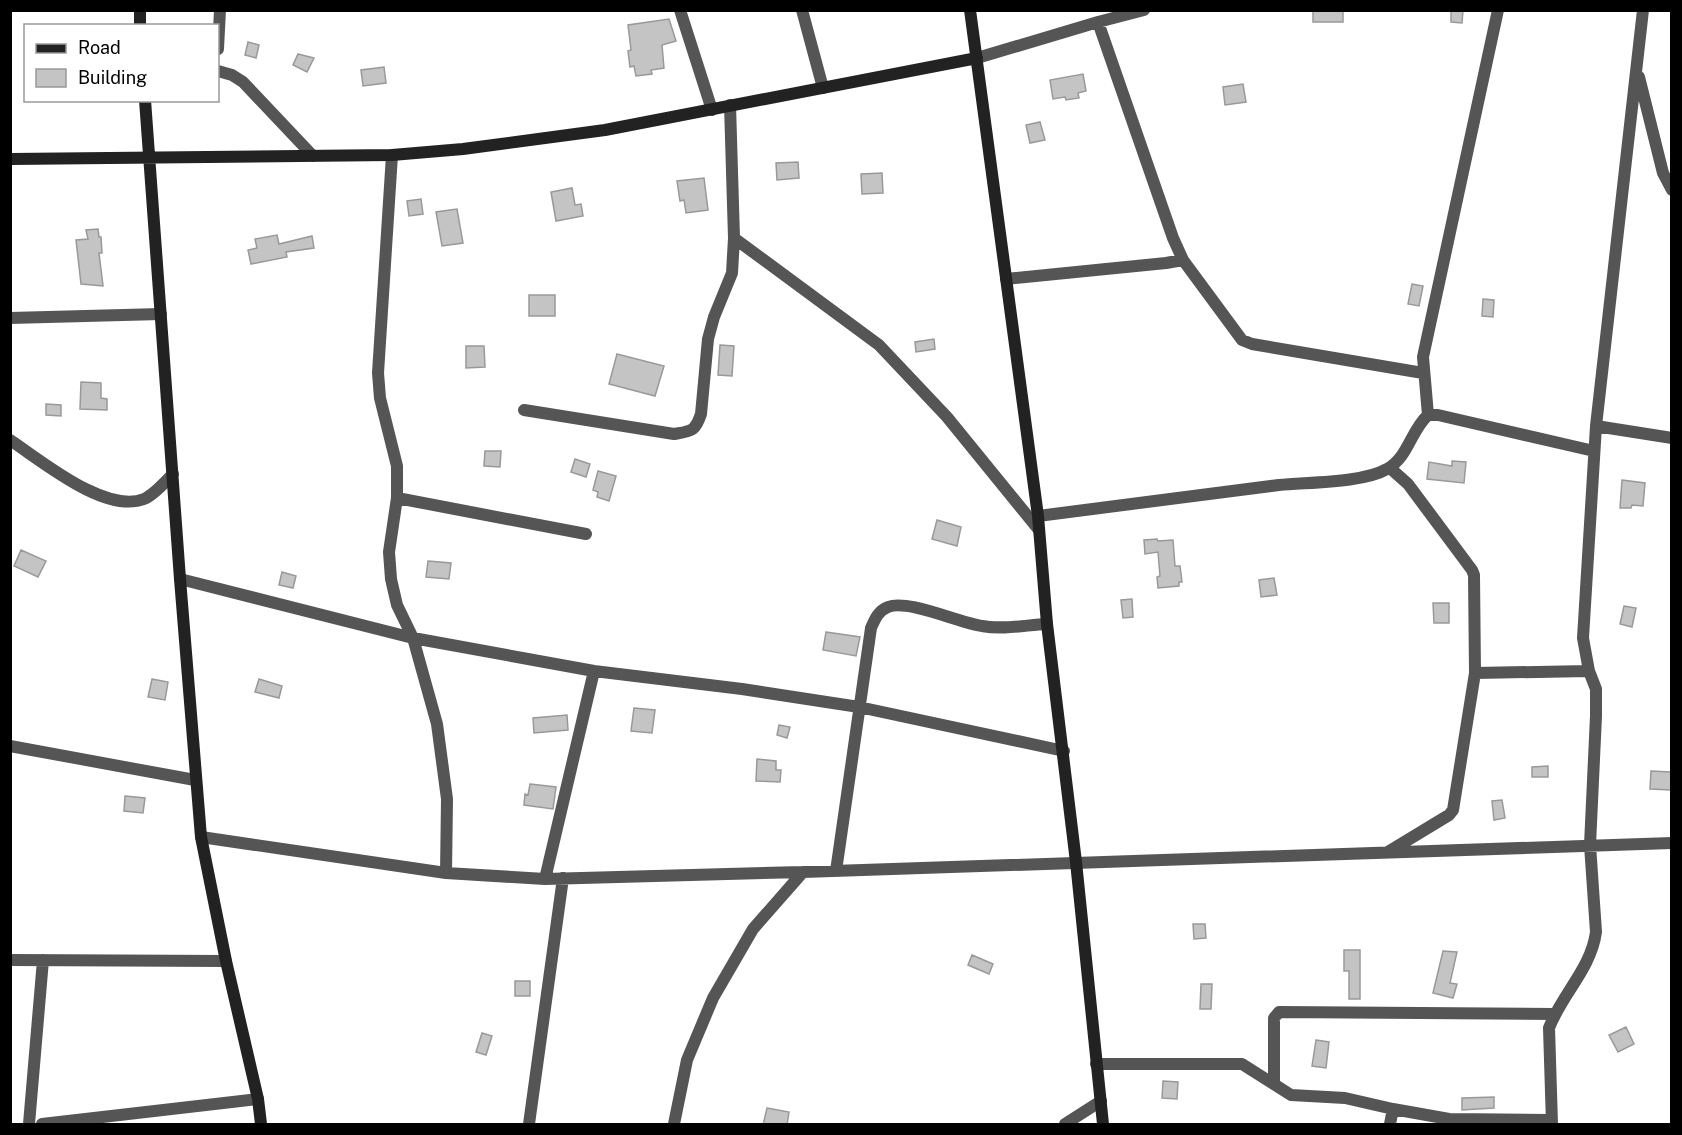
<svg xmlns="http://www.w3.org/2000/svg" width="1682" height="1135" font-family="'Public Sans',sans-serif">
<style>
.building{fill:#c4c4c4;stroke:#999;stroke-width:1.5}
.lines{fill:none;stroke-linecap:round;stroke-linejoin:round}
.street{stroke:#555;stroke-width:12}
.secondary{stroke:#222;stroke-width:12}
</style>
<rect width="100%" height="100%" fill="#fff"/>
<!-- building -->
<path class="building" d="M 1313,10 L 1343,10 L 1343,22 L 1313,22 Z
M 1451,10 L 1463,10 L 1462,23 L 1451,22 Z
M 669,19 L 676,41 L 662,45 L 664,68 L 651,70 L 652,74 L 636,76 L 634,66 L 630,67 L 628,51 L 631,50 L 628,25 Z
M 248,42 L 259,45 L 256,58 L 245,55 Z
M 298,54 L 314,58 L 307,72 L 293,65 Z
M 384,67 L 386,83 L 363,86 L 361,70 Z
M 1083,74 L 1086,91 L 1078,93 L 1079,98 L 1066,100 L 1065,97 L 1053,99 L 1050,80 Z
M 1243,84 L 1246,102 L 1225,105 L 1223,87 Z
M 1040,122 L 1045,140 L 1030,143 L 1026,125 Z
M 798,162 L 799,178 L 777,180 L 776,163 Z
M 882,173 L 883,193 L 862,194 L 861,174 Z
M 704,178 L 708,210 L 686,213 L 684,200 L 680,201 L 677,181 Z
M 572,188 L 575,205 L 581,204 L 583,216 L 556,221 L 551,192 Z
M 421,199 L 423,214 L 409,216 L 407,201 Z
M 457,209 L 463,243 L 442,246 L 436,212 Z
M 98,229 L 99,237 L 101,237 L 102,253 L 99,253 L 103,286 L 81,284 L 76,240 L 88,239 L 86,230 Z
M 277,235 L 279,244 L 312,236 L 314,248 L 286,252 L 287,257 L 251,264 L 248,250 L 257,248 L 255,239 Z
M 1412,284 L 1423,286 L 1419,306 L 1408,304 Z
M 529,295 L 555,295 L 555,316 L 529,316 Z
M 1483,299 L 1494,300 L 1493,317 L 1482,316 Z
M 934,339 L 935,349 L 916,352 L 915,342 Z
M 720,345 L 734,346 L 732,376 L 718,375 Z
M 466,346 L 484,346 L 485,367 L 466,368 Z
M 617,354 L 664,366 L 655,396 L 609,384 Z
M 81,382 L 101,383 L 101,398 L 107,399 L 107,410 L 80,409 Z
M 46,404 L 61,405 L 61,416 L 46,415 Z
M 485,451 L 501,451 L 500,467 L 484,466 Z
M 575,459 L 590,464 L 586,477 L 571,472 Z
M 1452,461 L 1466,462 L 1464,483 L 1427,479 L 1429,462 L 1452,466 Z
M 598,471 L 616,476 L 609,501 L 597,497 L 598,492 L 593,490 Z
M 1622,480 L 1645,483 L 1643,506 L 1632,505 L 1631,508 L 1620,508 Z
M 937,520 L 961,527 L 957,546 L 932,539 Z
M 1157,539 L 1158,541 L 1173,540 L 1175,566 L 1180,566 L 1182,582 L 1179,582 L 1179,586 L 1158,588 L 1157,577 L 1160,576 L 1158,552 L 1145,554 L 1144,540 Z
M 21,550 L 46,561 L 38,577 L 14,566 Z
M 428,561 L 451,563 L 449,579 L 426,577 Z
M 282,572 L 296,576 L 293,588 L 279,585 Z
M 1274,578 L 1277,595 L 1261,597 L 1259,580 Z
M 1132,599 L 1133,617 L 1123,618 L 1121,600 Z
M 1433,603 L 1449,603 L 1449,623 L 1434,623 Z
M 1624,606 L 1636,608 L 1632,627 L 1620,624 Z
M 826,632 L 860,637 L 856,656 L 823,650 Z
M 152,679 L 168,682 L 165,700 L 148,697 Z
M 259,679 L 282,686 L 279,698 L 255,692 Z
M 634,708 L 655,710 L 652,733 L 631,731 Z
M 567,715 L 568,730 L 534,733 L 533,718 Z
M 779,725 L 790,727 L 787,738 L 777,735 Z
M 757,759 L 776,761 L 776,770 L 781,770 L 780,782 L 756,781 Z
M 1548,766 L 1548,777 L 1532,777 L 1532,767 Z
M 1651,771 L 1671,772 L 1671,790 L 1650,789 Z
M 530,784 L 556,787 L 553,809 L 524,805 L 525,794 L 528,795 Z
M 125,796 L 145,798 L 143,813 L 124,811 Z
M 1502,800 L 1505,818 L 1494,820 L 1492,801 Z
M 1193,924 L 1205,924 L 1206,938 L 1194,939 Z
M 1344,950 L 1360,950 L 1360,999 L 1349,999 L 1349,971 L 1344,971 Z
M 1443,951 L 1457,952 L 1450,983 L 1457,984 L 1453,998 L 1433,993 Z
M 972,955 L 993,964 L 989,974 L 968,965 Z
M 515,981 L 530,981 L 530,996 L 515,996 Z
M 1201,984 L 1212,984 L 1211,1009 L 1200,1009 Z
M 1626,1027 L 1634,1044 L 1618,1052 L 1609,1035 Z
M 482,1033 L 492,1036 L 486,1055 L 476,1052 Z
M 1316,1040 L 1329,1042 L 1326,1068 L 1312,1066 Z
M 1163,1081 L 1178,1082 L 1177,1099 L 1162,1098 Z
M 1494,1097 L 1494,1108 L 1462,1110 L 1462,1098 Z
M 767,1108 L 789,1112 L 787,1125 L 763,1125 Z"/>
<g class="lines">
<!-- street -->
<path class="street" d="M 680,10 L 712,110
M 802,10 L 823,88
M 1098,22 L 1173,238 L 1183,260 L 1242,340 L 1252,344 L 1423,373
M 218,49 L 220,10
M 977,58 L 1098,22 L 1144,10
M 218,71 L 232,75 L 243,82 L 313,156
M 1639,77 L 1663,173 L 1672,190
M 392,155 L 378,373 L 380,398 L 397,466 L 397,498 L 389,552 L 391,579 L 397,605 L 413,638 L 437,724 L 447,799 L 446,873
M 734,238 L 879,345 L 947,417 L 1039,530
M 1006,279 L 1166,263 L 1183,260
M 10,318 L 161,314
M 524,410 L 674,434 C 691,431 695,432 701,414 L 708,339 L 714,317 L 732,273 L 734,238 L 730,105
M 1428,415 L 1423,357 L 1498,10
M 1596,426 L 1672,438
M 10,440 C 42,461 105,514 144,499 C 154,495 165,482 173,474
M 397,498 L 586,534
M 1038,516 C 1118,506 1198,495 1279,485 C 1308,482 1363,483 1387,469 C 1408,458 1411,430 1428,415 L 1438,415 L 1594,451
M 180,579 L 413,638 L 594,671 L 742,689 L 859,707 L 1064,751
M 1475,673 L 1589,671
M 10,746 L 195,780
M 201,837 L 446,873 L 545,879 L 803,872 L 1672,843
M 1388,852 L 1449,815 L 1453,810 L 1475,673 L 1474,575 L 1472,570 L 1408,484 L 1390,468
M 836,871 L 871,628 C 875,619 878,611 888,607 C 908,599 959,623 982,626 C 1003,630 1026,625 1047,624
M 545,879 L 594,671
M 10,960 L 226,961
M 1096,1064 L 1242,1064 L 1291,1095 L 1345,1098 L 1393,1109 L 1449,1119 L 1550,1120
M 1274,1084 L 1274,1018 L 1279,1012 L 1554,1014
M 29,1124 L 43,960
M 42,1124 L 258,1099
M 529,1124 L 563,878
M 674,1124 L 687,1060 L 713,998 L 753,929 L 803,872
M 1065,1124 L 1101,1101
M 1390,1124 L 1393,1109
M 1552,1124 L 1549,1028 C 1562,994 1591,969 1596,932 L 1590,845 L 1596,716 L 1596,689 L 1589,671 L 1583,638 L 1596,426 L 1643,10"/>
<!-- secondary -->
<path class="secondary" d="M 140,10 L 140,26
M 970,10 L 1038,516 L 1047,624 L 1076,862 L 1103,1124
M 145,100 L 180,579 L 201,837 L 226,961 L 258,1099 L 261,1124
M 10,159 L 392,155 L 463,149 L 605,130 L 977,58"/>
</g>
<!-- border -->
<rect width="1682" height="1135" fill="none" stroke="#000000" stroke-width="24"/>
<!-- legend -->
<rect x="24" y="24" width="195" height="78" fill="#ffffff" stroke="#999999" stroke-width="1.5"/>
<rect x="36" y="44" width="30" height="9" fill="#222222" stroke="#999999" stroke-width="1.5"/>
<text x="78" y="54" font-size="18" fill="#000000">Road</text>
<rect x="36" y="69" width="30" height="18" fill="#c4c4c4" stroke="#999999" stroke-width="1.5"/>
<text x="78" y="84" font-size="18" fill="#000000">Building</text>
</svg>
